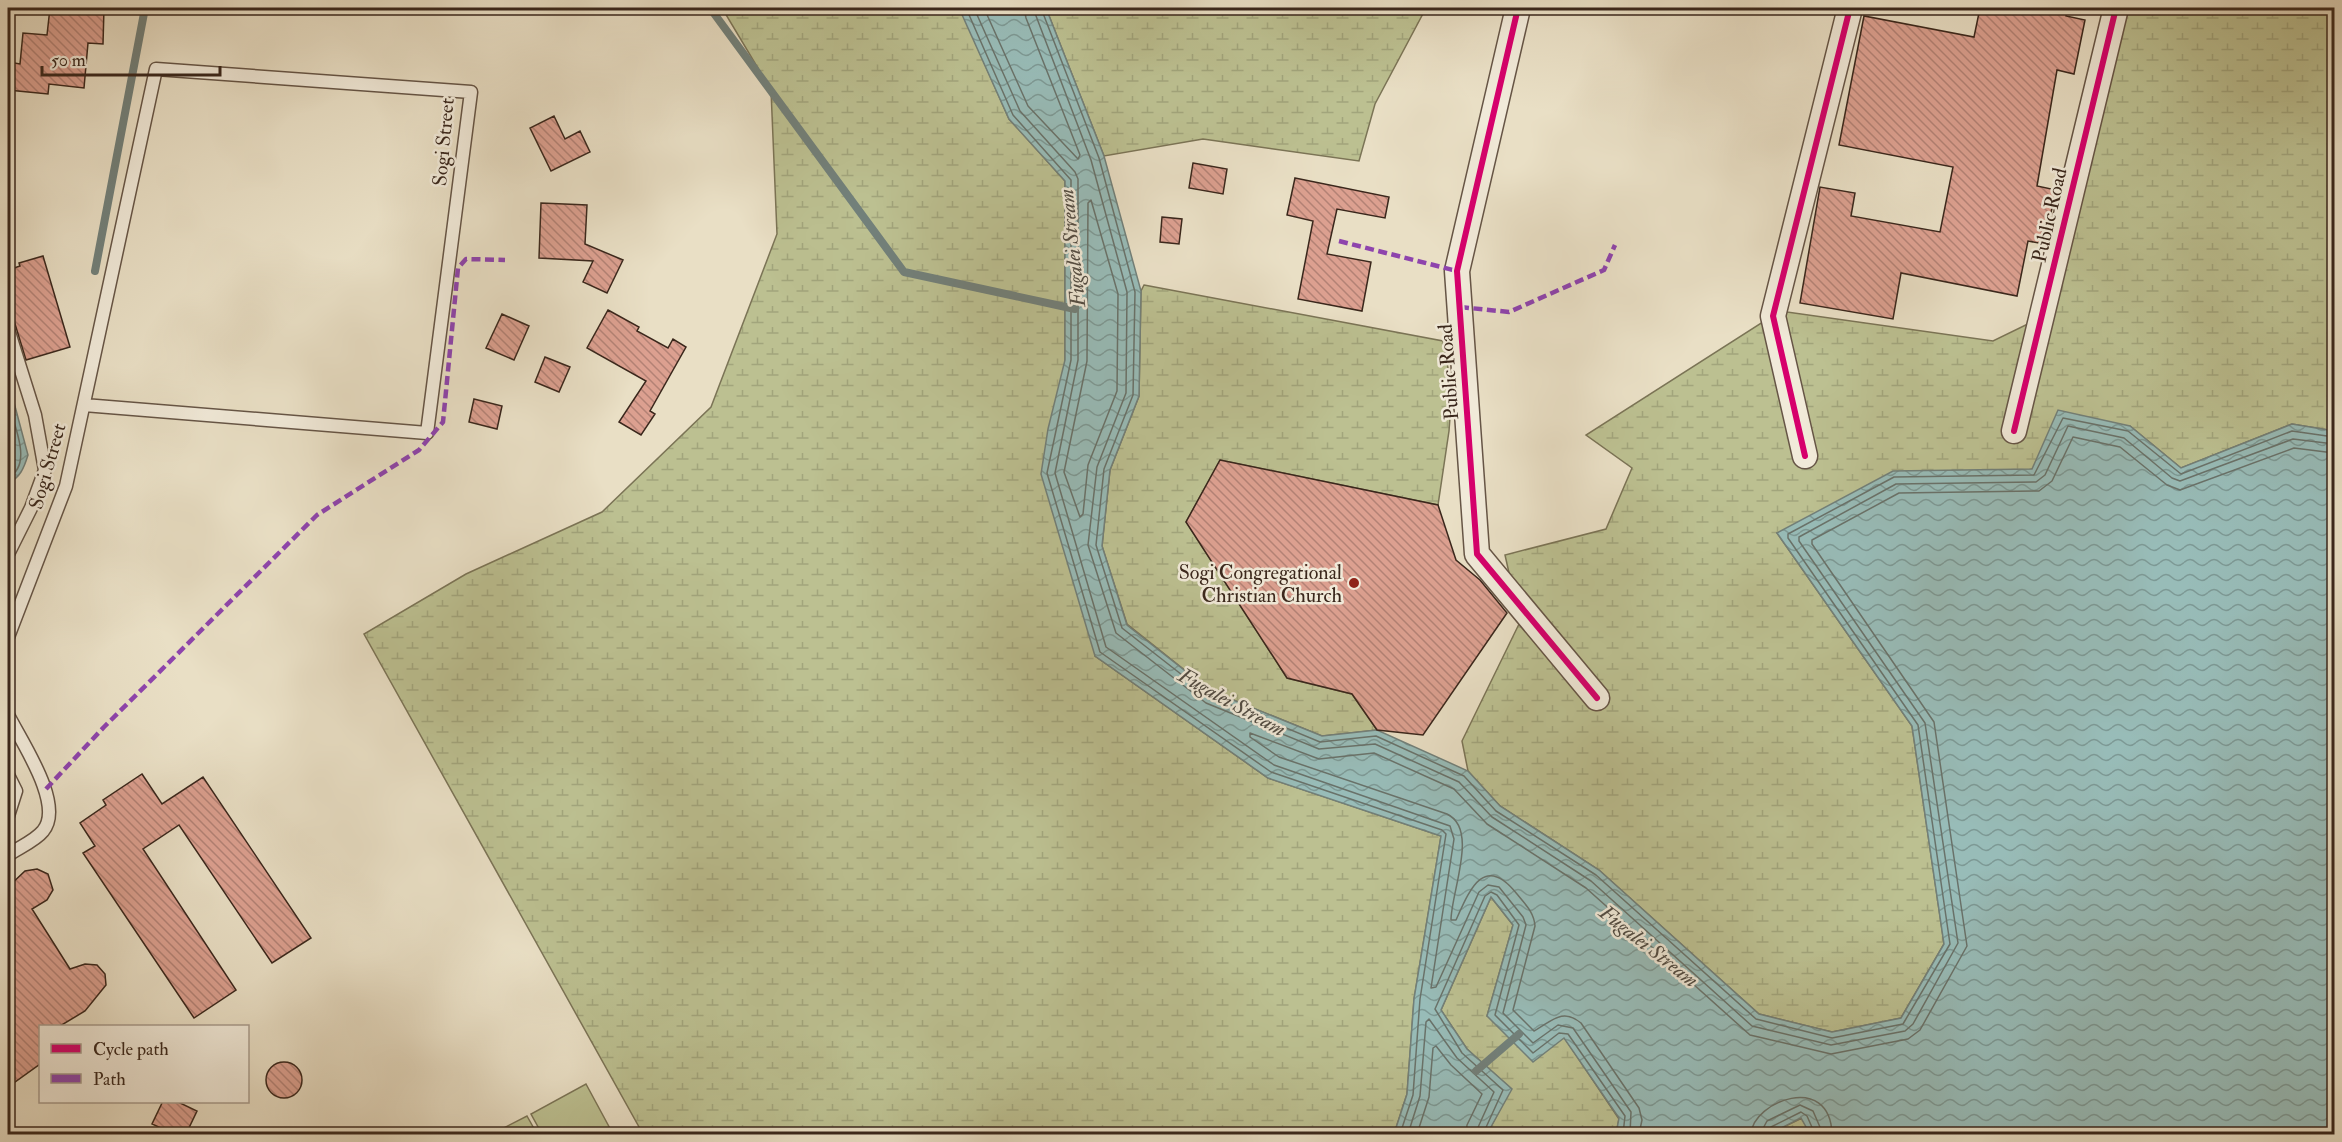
<svg xmlns="http://www.w3.org/2000/svg" width="2342" height="1142" font-family="'IM FELL Double Pica',serif">
<style>
.wetland{fill:url(#wetland-marsh);stroke:#7b7456;stroke-width:1.5}
.pitch{fill:#bcc091;stroke:#7b7456;stroke-width:1.5}
.water{fill:url(#water-waves);stroke:#72807a;stroke-width:1.5}
.lines{fill:none;stroke-linecap:round;stroke-linejoin:round}
.shore{stroke:#69726a;stroke-width:1.5}
.stream{stroke:#72807a;stroke-width:8}
.building{fill:url(#building-back-hatch);stroke:#3a271c;stroke-width:1.5}
.service-casing{stroke:#665546;stroke-width:15}
.minor-casing{stroke:#665546;stroke-width:27}
.service{stroke:#f1ead9;stroke-width:12}
.minor{stroke:#f1ead9;stroke-width:24}
.quiet{stroke:#8e44ad;stroke-width:4.5;stroke-dasharray:9 4.5;stroke-linecap:butt}
.cycleway-casing{stroke:#f1ead9;stroke-width:10}
.cycleway{stroke:#d6006c;stroke-width:6}
.poi-dot{fill:#8f2418;stroke:#f1ead9;stroke-width:2}
.labels{text-anchor:middle;stroke-width:5;stroke-linejoin:round;paint-order:stroke}
.street-label{font-size:20px;fill:#3a271c;stroke:#f1ead9}
.poi-label{font-size:20px;fill:#3a271c;stroke:#f1ead9;text-anchor:end}
.water-label{font-size:21px;font-style:italic;fill:#524c43;stroke:#f1ead9}
</style>
<defs>
<pattern id="wetland-marsh" width="20" height="14" patternUnits="userSpaceOnUse" patternTransform="scale(1.5)"><rect width="20" height="14" fill="#bcc091"/><path d="M1 5h8M5 5V1M11 12h8M15 12V8" fill="none" stroke="#a2a57c"/></pattern>
<pattern id="water-waves" width="16" height="10" patternUnits="userSpaceOnUse" patternTransform="scale(1.5)"><rect width="16" height="10" fill="#98bcb8"/><path d="M0 5q4-4 8 0t8 0" fill="none" stroke="#7d9995"/></pattern>
<pattern id="building-back-hatch" width="6" height="6" patternUnits="userSpaceOnUse" patternTransform="scale(1.5)"><rect width="6" height="6" fill="#dca090"/><path d="M-1 5l2 2M0 0l6 6M5-1l2 2" fill="none" stroke="#b38275"/></pattern>
</defs>
<rect width="100%" height="100%" fill="#e9dfc5"/>
<filter id="stains"><feTurbulence type="fractalNoise" baseFrequency=".00333" numOctaves="4"/><feColorMatrix values="0 0 0 0 .2 0 0 0 0 .09 0 0 0 0 .02 0 0 0 .5 -.17"/></filter>
<radialGradient id="worn" r=".72"><stop offset=".6" stop-color="#630" stop-opacity="0"/><stop offset="1" stop-color="#630" stop-opacity=".3"/></radialGradient>
<!-- wetland -->
<path class="wetland" d="M 722,8 L 960,8 L 1009,119 L 1065,181 L 1065,360 L 1095,656 L 1268,778 L 1441,836 L 1414,999 L 1407,1094 L 1394,1134 L 643,1134 L 364,634 L 466,574 L 602,512 L 711,407 L 777,234 L 771,90 Z
M 1046,8 L 1426,8 L 1375,104 L 1359,161 L 1203,139 L 1104,156 Z
M 2109,8 L 2334,8 L 2334,431 L 2292,424 L 2181,468 L 2130,426 L 2032,469 L 1777,533 L 1912,726 L 1944,944 L 1901,1018 L 1832,1032 L 1759,1014 L 1599,870 L 1500,806 L 1468,771 L 1462,741 L 1520,622 L 1505,555 L 1606,529 L 1632,468 L 1586,435 L 1780,311 L 1993,341 L 2032,322 Z
M 1144,285 L 1443,341 L 1452,390 L 1449,431 L 1438,505 L 1220,460 L 1186,522 L 1287,678 L 1352,694 L 1377,730 L 1322,736 L 1211,691 L 1127,624 L 1102,546 L 1110,470 L 1139,396 L 1141,291 Z
M 1491,897 L 1513,925 L 1487,1016 L 1564,1037 L 1619,1119 L 1616,1134 L 1487,1134 L 1511,1089 L 1467,1049 L 1441,1010 Z
M 1802,1118 L 1810,1134 L 1769,1134 Z"/>
<!-- pitch -->
<path class="pitch" d="M 586,1084 L 613,1134 L 542,1134 L 531,1114 Z
M 527,1116 L 537,1134 L 492,1134 Z"/>
<!-- water -->
<path class="water" d="M 959,8 L 1046,8 L 1104,156 L 1141,291 L 1139,396 L 1110,470 L 1102,546 L 1127,625 L 1211,691 L 1322,736 L 1377,730 L 1468,771 L 1500,806 L 1599,870 L 1759,1014 L 1832,1032 L 1901,1018 L 1944,944 L 1912,726 L 1777,533 L 1893,471 L 2032,469 L 2058,410 L 2130,426 L 2181,468 L 2292,424 L 2334,431 L 2334,1134 L 1810,1134 L 1801,1118 L 1769,1134 L 1616,1134 L 1619,1118 L 1564,1038 L 1533,1062 L 1487,1016 L 1513,925 L 1491,897 L 1441,1010 L 1467,1049 L 1512,1089 L 1487,1134 L 1394,1134 L 1407,1094 L 1414,999 L 1441,836 L 1268,778 L 1095,656 L 1041,474 L 1048,429 L 1065,360 L 1065,181 L 1009,119 Z
M 8,380 L 28,455 C 24,468 20,478 8,483 Z"/>
<g class="lines">
<!-- shore -->
<path class="shore" d="M 966,8 L 1013,115 L 1071,180 L 1071,360 L 1047,473 L 1100,652 L 1271,772 L 1442,830 L 1446,834 L 1420,999 L 1413,1095 L 1400,1134
M 974,8 L 1020,111 L 1075,172 L 1078,179 L 1078,360 L 1055,473 L 1106,647 L 1274,765 L 1450,826 L 1454,839 L 1431,988 L 1436,987 L 1479,892 L 1488,885 L 1499,887 L 1523,917 L 1526,925 L 1503,1013 L 1533,1043 L 1558,1025 L 1573,1028 L 1631,1112 L 1630,1134
M 984,8 L 1028,106 L 1078,159 L 1080,155 L 1026,18 L 1024,8
M 1033,8 L 1091,160 L 1127,292 L 1126,393 L 1097,467 L 1088,545 L 1116,633 L 1206,703 L 1319,749 L 1375,744 L 1459,782 L 1492,817 L 1591,881 L 1752,1026 L 1831,1045 L 1905,1031 L 1913,1024 L 1958,943 L 1925,723 L 1799,541 L 1799,537 L 1896,484 L 2036,482 L 2045,475 L 2068,426 L 2124,438 L 2172,478 L 2180,481 L 2293,439 L 2334,444
M 1041,8 L 1099,158 L 1135,292 L 1133,395 L 1104,469 L 1096,545 L 1122,628 L 1209,696 L 1320,742 L 1376,736 L 1464,776 L 1496,811 L 1596,875 L 1756,1019 L 1832,1038 L 1903,1024 L 1950,944 L 1918,725 L 1788,538 L 1788,534 L 1894,477 L 2034,475 L 2063,418 L 2128,431 L 2181,474 L 2292,431 L 2334,437
M 1091,200 L 1118,294 L 1117,391 L 1088,465 L 1083,514 L 1080,517 L 1064,472 L 1087,361 L 1088,203 Z
M 8,403 C 13,422 34,466 8,477
M 1408,1134 L 1420,1096 L 1426,1022 L 1429,1019 L 1457,1058 L 1494,1092 L 1475,1134
M 1417,1134 L 1429,1097 L 1433,1048 L 1436,1046 L 1451,1065 L 1482,1094 L 1467,1125 L 1466,1134
M 1483,1134 L 1503,1090 L 1462,1053 L 1435,1009 L 1485,896 L 1491,892 L 1497,895 L 1519,925 L 1495,1015 L 1533,1053 L 1559,1033 L 1568,1034 L 1625,1116 L 1623,1134
M 1639,1134 L 1642,1120 L 1639,1108 L 1581,1023 C 1562,1007 1551,1022 1534,1031 L 1513,1010 L 1535,926 C 1534,912 1525,904 1517,894 C 1484,852 1469,891 1456,920 L 1451,920 C 1451,892 1479,829 1447,814 L 1279,757 L 1250,737 L 1250,733 L 1319,759 L 1374,753 L 1454,789 L 1487,824 L 1586,888 L 1750,1035 L 1831,1054 L 1908,1039 L 1920,1030 L 1967,946 L 1934,722 L 1812,544 L 1812,540 L 1899,493 L 2039,491 L 2052,481 L 2073,437 L 2120,447 L 2167,485 L 2180,490 L 2294,448 L 2334,453
M 1751,1134 C 1753,1101 1830,1072 1832,1134
M 1760,1134 L 1767,1121 L 1800,1105 L 1813,1111 L 1823,1134
M 1768,1134 L 1771,1127 L 1801,1112 L 1807,1116 L 1815,1134"/>
<!-- stream -->
<path class="stream" d="M 710,8 L 904,272 L 1075,309
M 95,271 L 145,8
M 1476,1071 L 1519,1034"/>
</g>
<!-- building -->
<path class="building" d="M 50,8 L 104,8 L 103,44 L 88,43 L 84,88 L 49,84 L 48,94 L 8,90 L 8,62 L 20,64 L 23,33 L 47,35 Z
M 1980,8 L 2067,8 L 2066,16 L 2085,20 L 2074,74 L 2057,70 L 2037,186 L 2056,190 L 2044,244 L 2028,241 L 2017,296 L 1901,273 L 1893,319 L 1800,303 L 1820,187 L 1855,193 L 1851,216 L 1940,232 L 1953,167 L 1839,145 L 1864,16 L 1974,37 Z
M 554,116 L 565,139 L 580,131 L 590,152 L 551,171 L 530,128 Z
M 1193,163 L 1227,169 L 1223,194 L 1189,188 Z
M 1295,178 L 1389,197 L 1385,218 L 1337,209 L 1327,254 L 1371,262 L 1362,311 L 1298,299 L 1313,221 L 1287,215 Z
M 541,203 L 587,205 L 585,244 L 623,260 L 607,293 L 583,282 L 593,261 L 539,258 Z
M 1162,217 L 1182,219 L 1179,244 L 1160,242 Z
M 43,256 L 70,347 L 26,360 L 8,301 L 8,270 L 20,266 L 19,263 Z
M 608,310 L 639,327 L 637,331 L 668,348 L 673,339 L 686,347 L 650,411 L 655,414 L 641,435 L 619,422 L 646,381 L 587,348 Z
M 502,314 L 529,326 L 514,360 L 486,348 Z
M 545,357 L 570,367 L 559,392 L 535,382 Z
M 474,399 L 502,406 L 497,429 L 469,422 Z
M 1220,460 L 1438,505 L 1456,560 L 1480,580 L 1507,613 L 1423,735 L 1377,730 L 1352,694 L 1287,678 L 1186,522 Z
M 142,774 L 162,804 L 203,777 L 311,938 L 272,963 L 179,825 L 143,849 L 236,990 L 194,1018 L 83,853 L 95,846 L 80,823 L 106,805 L 103,800 Z
M 37,869 L 48,874 L 53,890 L 47,900 L 32,909 L 70,969 L 85,964 L 97,965 L 105,974 L 106,985 L 85,1011 L 60,1026 L 40,1026 L 40,1064 L 8,1087 L 8,887 L 25,871 Z
M266 1080a18 18 0 1 1 36 0a18 18 0 1 1-36 0Z
M 163,1101 L 176,1101 L 197,1111 L 186,1134 L 174,1134 L 152,1124 Z"/>
<g class="lines">
<defs>
<path id="service" d="M 8,329 L 35,415 L 45,470 L 31,508 L 8,554
M 8,637 L 66,486 L 156,69 L 471,92 L 427,433 L 84,405
M 8,715 C 21,741 65,805 43,831 C 35,841 18,848 8,855
M 8,775 L 16,791 L 8,816"/>
<path id="minor" d="M 1518,8 L 1457,271 L 1477,554 L 1597,698
M 2014,431 L 2116,8
M 1805,456 L 1773,316 L 1850,8"/>
</defs>
<!-- service casing -->
<use href="#service" class="service-casing"/>
<!-- minor casing -->
<use href="#minor" class="minor-casing"/>
<!-- service -->
<use href="#service" class="service"/>
<!-- minor -->
<use href="#minor" class="minor"/>
<!-- quiet -->
<path class="quiet" d="M 1339,241 L 1457,271
M 1460,307 L 1509,312 L 1604,270 L 1615,245
M 46,789 L 104,727 L 317,515 L 419,450 L 443,422 L 458,268 L 466,259 L 505,260"/>
<defs>
<path id="cycleway" d="M 1518,8 L 1457,271 L 1477,554 L 1597,698
M 2014,431 L 2116,8
M 1805,456 L 1773,316 L 1850,8"/>
</defs>
<!-- cycleway casing -->
<use href="#cycleway" class="cycleway-casing"/>
<!-- cycleway -->
<use href="#cycleway" class="cycleway"/>
</g>
<!-- markers -->
<circle class="poi-dot" cx="1354" cy="583" r="6"/>
<g class="labels">
<!-- street labels -->
<g class="street-label">
<text transform="translate(443 142) rotate(-85)" y="7">Sogi Street</text>
<text transform="translate(2049 215) rotate(-77)" y="7">Public Road</text>
<text transform="translate(1448 372) rotate(-94)" y="7">Public Road</text>
<text transform="translate(47 466) rotate(-74)" y="7">Sogi Street</text>
</g>
<!-- poi labels -->
<g class="poi-label">
<text x="1342" y="579">Sogi Congregational<tspan x="1342" dy="23">Christian Church</tspan></text>
</g>
<!-- water labels -->
<g class="water-label">
<text transform="translate(1072 248) rotate(-96)" y="7">Fugalei Stream</text>
<text transform="translate(1232 702) rotate(29)" y="7">Fugalei Stream</text>
<text transform="translate(1649 946) rotate(38)" y="7">Fugalei Stream</text>
</g>
</g>
<!-- margin -->
<rect width="2342" height="1142" fill="none" stroke="#e9dfc5" stroke-width="30"/>
<rect x="9" y="9" width="2324" height="1124" fill="none" stroke="#3a271c" stroke-width="3"/>
<rect x="15" y="15" width="2312" height="1112" fill="none" stroke="#3a271c" stroke-width="1.5"/>
<!-- legend -->
<rect x="39" y="1025" width="210" height="78" fill="#f1ead9" stroke="#a89c8d" stroke-width="1.5"/>
<rect x="51" y="1044" width="30" height="9" fill="#d6006c" stroke="#a89c8d" stroke-width="1.5"/>
<text x="93" y="1055" font-size="18" fill="#3a271c">Cycle path</text>
<rect x="51" y="1074" width="30" height="9" fill="#8e44ad" stroke="#a89c8d" stroke-width="1.5"/>
<text x="93" y="1085" font-size="18" fill="#3a271c">Path</text>
<!-- scale -->
<path d="M42 66v9h178v-9" fill="none" stroke="#3a271c" stroke-width="3"/>
<text x="51" y="66" font-size="18" fill="#3a271c" stroke="#f1ead9" stroke-width="4.5" paint-order="stroke">50 m</text>
<rect width="100%" height="100%" filter="url(#stains)"/>
<rect width="100%" height="100%" fill="url(#worn)"/>
</svg>
